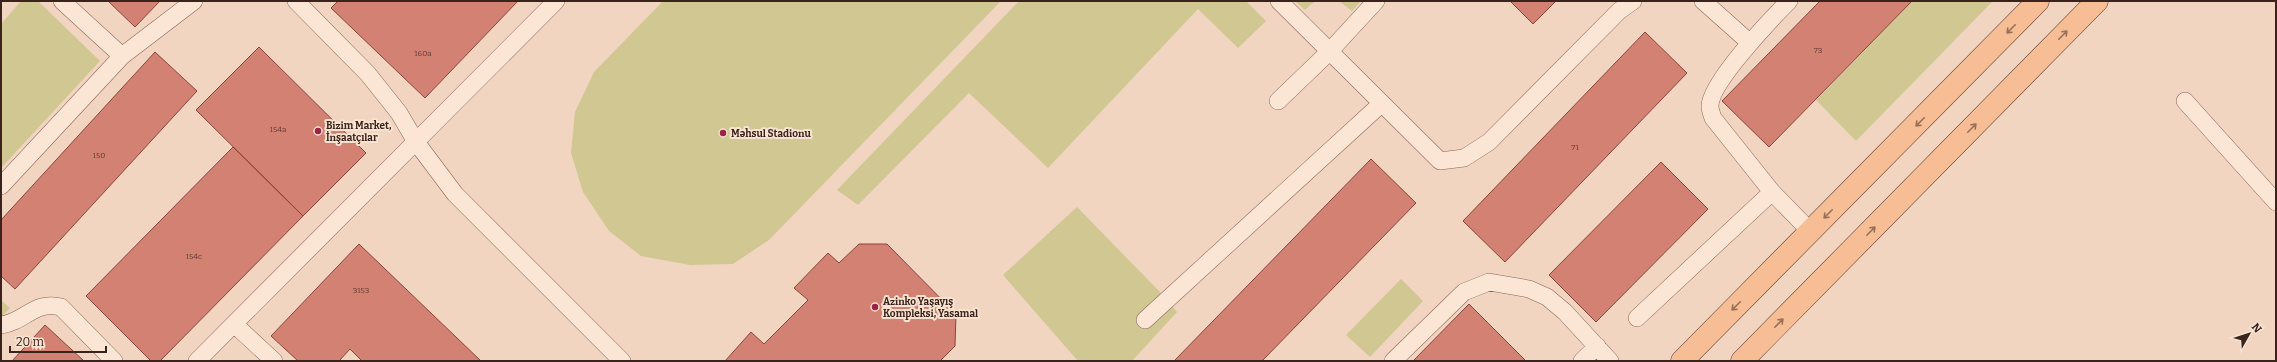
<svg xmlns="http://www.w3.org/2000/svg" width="2277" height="362" font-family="Bitter,serif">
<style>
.green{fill:#d0c793}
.building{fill:#d28173;stroke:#8d453b}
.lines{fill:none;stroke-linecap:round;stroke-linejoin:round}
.lane-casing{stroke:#8c6457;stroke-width:18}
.primary-casing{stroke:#59342b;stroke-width:23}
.lane{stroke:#fbe5d4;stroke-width:17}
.primary{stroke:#f7be95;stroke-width:22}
.oneway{stroke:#987058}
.poi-dot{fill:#9f2245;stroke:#f8e2d0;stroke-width:1.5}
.labels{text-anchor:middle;stroke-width:4;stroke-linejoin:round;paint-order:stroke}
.number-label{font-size:8px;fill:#603a32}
.poi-label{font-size:10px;font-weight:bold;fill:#3a231c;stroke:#f8e2d0;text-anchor:start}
</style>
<rect width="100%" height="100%" fill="#f1d5c0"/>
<!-- green -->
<path class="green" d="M 21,1 L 38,1 L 100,61 L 1,168 L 1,24 Z
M 663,1 L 1001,1 L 769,240 L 733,264 L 690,265 L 641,256 L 609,231 L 583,192 L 571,153 L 575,112 L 594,72 Z
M 1019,1 L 1246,1 L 1266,21 L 1238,48 L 1198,9 L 1048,168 L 969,93 L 858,205 L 837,190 Z
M 1295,1 L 1315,1 L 1305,10 Z
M 1339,1 L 1361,1 L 1352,11 Z
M 1912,1 L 1993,1 L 1856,141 L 1816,100 Z
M 1077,207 L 1160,292 L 1177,312 L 1132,361 L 1078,361 L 1003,275 Z
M 1401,279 L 1423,301 L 1370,357 L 1346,335 Z
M 1,300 L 10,308 L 1,317 Z"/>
<!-- building -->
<path class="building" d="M 108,1 L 160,1 L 135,27 Z
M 338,1 L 518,1 L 425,98 L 331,8 Z
M 1510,1 L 1556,1 L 1533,24 Z
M 1820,1 L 1912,1 L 1769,147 L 1722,101 Z
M 1645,32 L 1687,73 L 1505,262 L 1463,221 Z
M 259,47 L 366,153 L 303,216 L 196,110 Z
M 155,52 L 197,91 L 15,289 L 1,276 L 1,220 Z
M 233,147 L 303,216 L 160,361 L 151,361 L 86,296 Z
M 1371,159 L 1416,203 L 1262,361 L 1174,361 Z
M 1661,162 L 1708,209 L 1596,322 L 1549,275 Z
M 359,244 L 481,361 L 362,361 L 350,349 L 339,361 L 298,361 L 271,336 Z
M 859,244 L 887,244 L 956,314 L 955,346 L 940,361 L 725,361 L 751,332 L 764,344 L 808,300 L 794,288 L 828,253 L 839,263 Z
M 1469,304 L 1526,361 L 1413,361 Z
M 45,325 L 84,361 L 12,361 Z"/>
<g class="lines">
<defs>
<path id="lane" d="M 62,1 L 122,56
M 296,1 L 368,74 L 399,113 L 416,142 L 455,194 L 622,361
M 1279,1 L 1440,161 L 1464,158 L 1489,142 L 1619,11 L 1633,1
M 1703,1 L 1749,42
M 1789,1 C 1771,19 1710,83 1710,106 C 1710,110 1712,115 1713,118 L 1772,192 L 1811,232
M 1278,101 L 1329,52 L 1376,1
M 2185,101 L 2276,202
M 1,186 L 122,56 L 194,1
M 1637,318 L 1772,192
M 1145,320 L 1381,104
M 234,324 L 274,361
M 1,325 C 25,322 34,300 61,307 L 114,361
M 197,361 L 556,1
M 1393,361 L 1464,292 L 1489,282 L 1529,289 L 1547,297 L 1565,312 L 1610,361
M 1582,361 L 1597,346"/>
<path id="primary" d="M 1682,361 L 2038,1
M 1742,361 L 2097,1"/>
</defs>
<!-- lane casing -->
<use href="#lane" class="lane-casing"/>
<!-- primary casing -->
<use href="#primary" class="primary-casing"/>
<!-- lane -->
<use href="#lane" class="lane"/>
<!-- primary -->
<use href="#primary" class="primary"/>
</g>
<!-- one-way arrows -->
<defs><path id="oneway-shaft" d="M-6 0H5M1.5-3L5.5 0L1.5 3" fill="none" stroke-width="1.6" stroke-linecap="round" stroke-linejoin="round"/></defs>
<g class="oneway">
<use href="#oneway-shaft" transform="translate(2011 29) rotate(135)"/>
<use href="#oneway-shaft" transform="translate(2063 35) rotate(-45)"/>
<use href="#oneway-shaft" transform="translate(1920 122) rotate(135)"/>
<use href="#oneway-shaft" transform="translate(1972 128) rotate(-45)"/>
<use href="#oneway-shaft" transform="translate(1828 214) rotate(135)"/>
<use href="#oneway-shaft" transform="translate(1871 231) rotate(-45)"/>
<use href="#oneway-shaft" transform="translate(1736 306) rotate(135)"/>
<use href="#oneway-shaft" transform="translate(1779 323) rotate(-45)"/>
</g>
<!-- markers -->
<g class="poi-dot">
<circle cx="318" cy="131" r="4"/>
<circle cx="723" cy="133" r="4"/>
<circle cx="875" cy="307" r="4"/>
</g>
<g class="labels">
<!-- number labels -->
<g class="number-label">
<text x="1818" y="53">73</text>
<text x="423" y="56">160a</text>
<text x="278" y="132">154a</text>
<text x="1575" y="150">71</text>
<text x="99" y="158">150</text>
<text x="194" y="259">154c</text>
<text x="361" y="293">3153</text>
</g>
<!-- poi labels -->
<g class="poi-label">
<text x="326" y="129">Bizim Market,<tspan x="326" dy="12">İnşaatçılar</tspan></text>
<text x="731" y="137">Məhsul Stadionu</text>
<text x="883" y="305">Azinko Yaşayış<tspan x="883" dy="12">Kompleksi, Yasamal</tspan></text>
</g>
</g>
<!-- border -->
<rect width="2277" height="362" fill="none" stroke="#3a231c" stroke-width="4"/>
<!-- north arrow -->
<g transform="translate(2249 334) rotate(51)" stroke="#f8e2d0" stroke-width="3" paint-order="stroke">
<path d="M0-3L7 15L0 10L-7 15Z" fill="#3a231c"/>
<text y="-6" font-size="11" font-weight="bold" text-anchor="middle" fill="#3a231c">N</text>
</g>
<!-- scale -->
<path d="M10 346v6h96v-6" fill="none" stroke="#3a231c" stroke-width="2"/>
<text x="16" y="346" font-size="12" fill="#3a231c" stroke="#f8e2d0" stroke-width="3" paint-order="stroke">20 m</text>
</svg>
